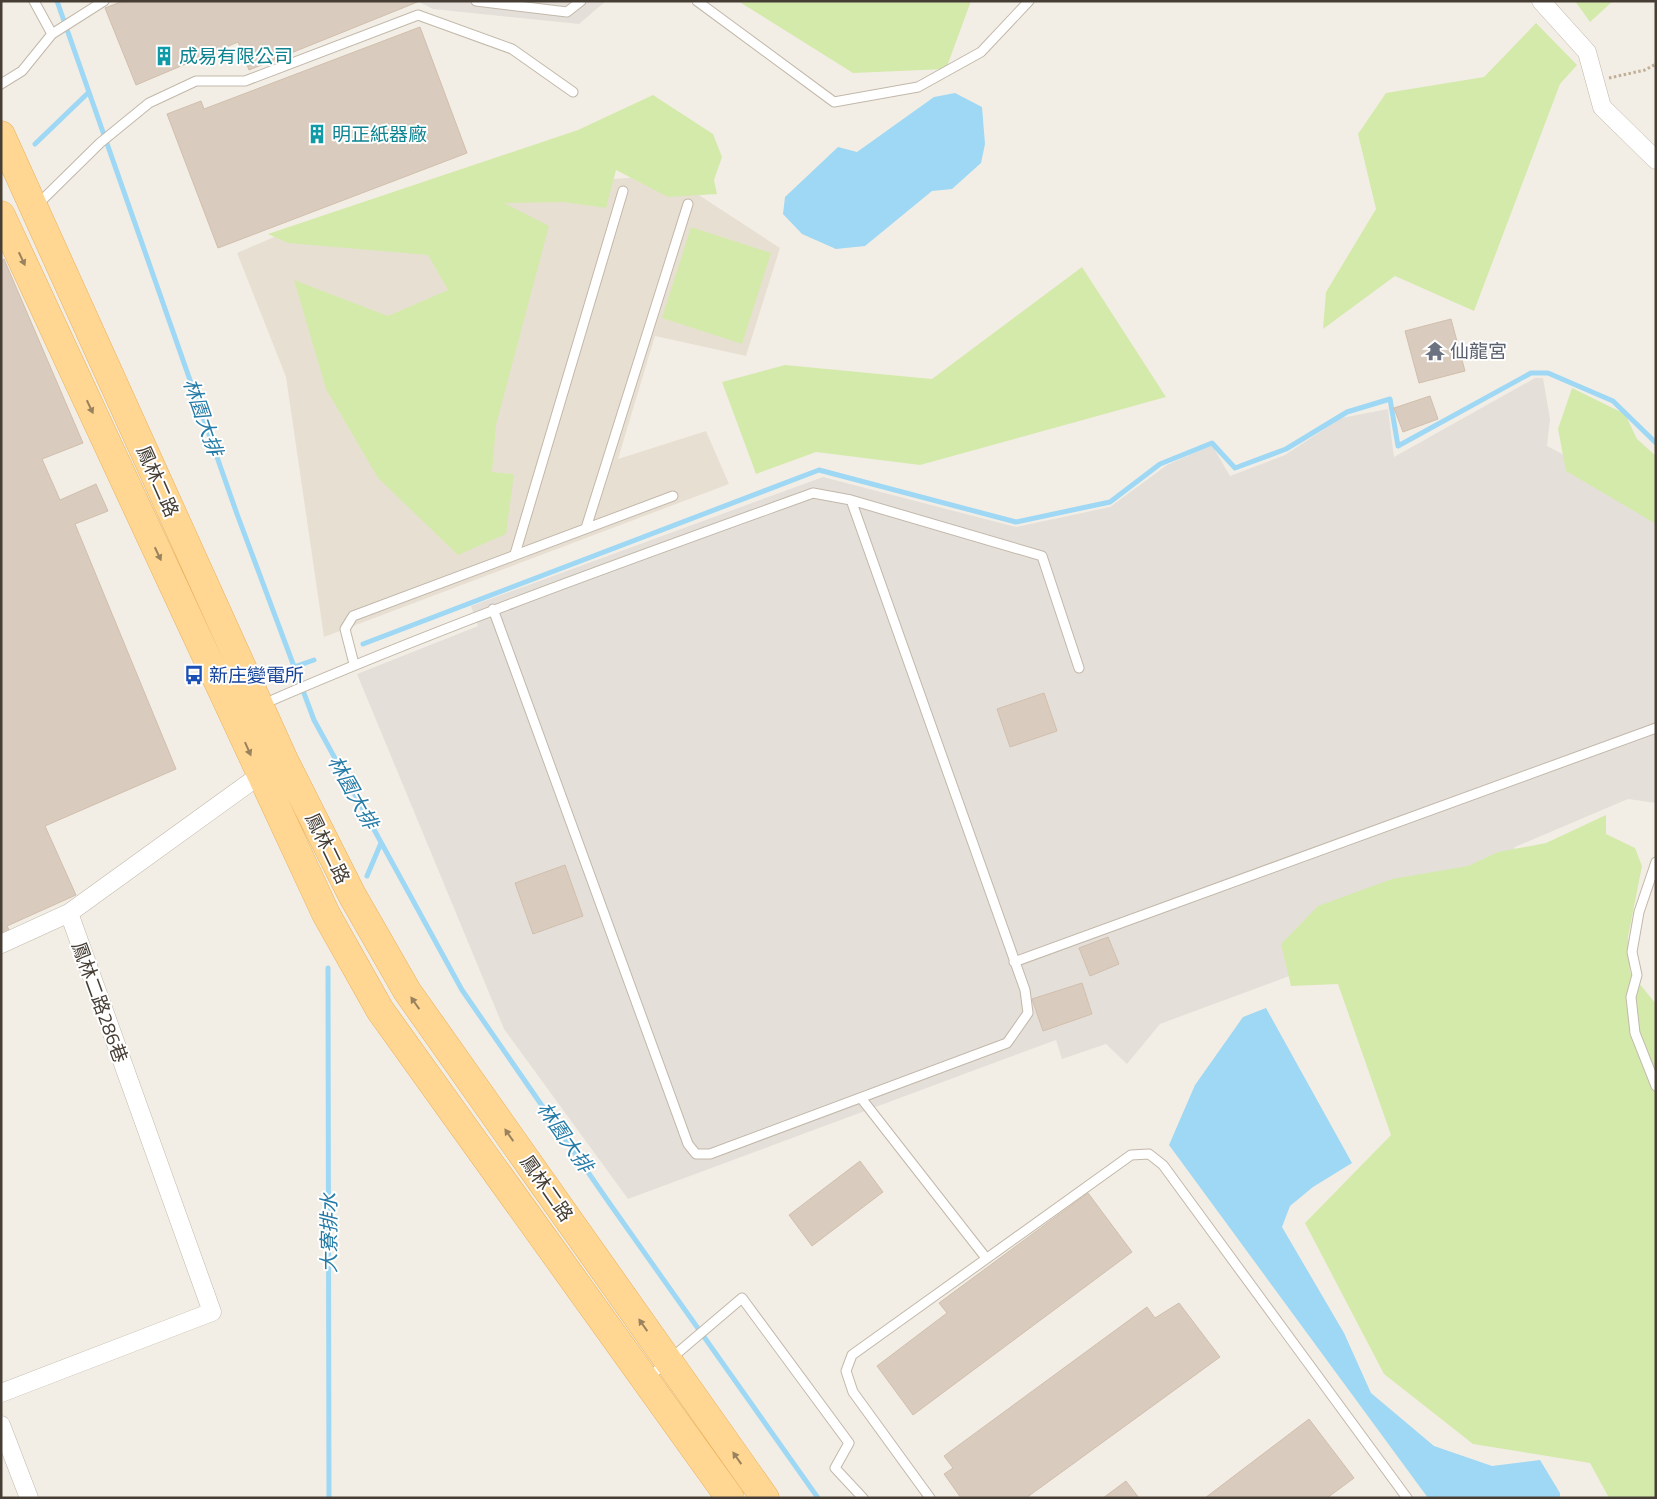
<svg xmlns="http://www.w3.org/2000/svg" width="1657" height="1499" font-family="'Titillium Web','Noto Sans TC',sans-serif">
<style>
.residential{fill:#e8dfd3}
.industrial{fill:#e5dfda}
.green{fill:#d4eaab}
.water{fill:#9ed8f4}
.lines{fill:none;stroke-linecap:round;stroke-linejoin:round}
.stream{stroke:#9ed8f4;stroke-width:5}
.building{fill:#d9cbbd;stroke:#d1bfad}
.lane-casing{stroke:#c2b8aa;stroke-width:11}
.street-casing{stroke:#c2b8aa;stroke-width:19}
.primary-casing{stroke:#e9b25d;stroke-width:29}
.path{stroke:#c2af98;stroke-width:3;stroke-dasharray:2.5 2.5;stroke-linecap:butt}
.lane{stroke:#fff;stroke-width:9}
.street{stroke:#fff;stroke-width:18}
.primary{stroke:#ffd692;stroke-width:28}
.oneway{fill:#99825e}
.labels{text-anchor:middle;stroke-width:4;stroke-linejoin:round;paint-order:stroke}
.culture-label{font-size:19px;fill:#0d838f;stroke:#fff;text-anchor:start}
.worship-label{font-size:19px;fill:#5b616d;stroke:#fff;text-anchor:start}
.street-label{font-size:19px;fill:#463e34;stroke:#fff}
.transit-label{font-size:19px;fill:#164399;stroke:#fff;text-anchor:start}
.water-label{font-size:20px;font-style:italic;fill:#267ca6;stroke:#fff}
</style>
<rect width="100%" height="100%" fill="#f3eee5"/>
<!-- residential -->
<path class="residential" d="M 654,176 L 682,184 L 780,248 L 746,356 L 655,336 L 618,459 L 706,431 L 729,484 L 324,637 L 286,377 L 237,253 L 327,214 L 515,186 Z"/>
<!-- industrial -->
<path class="industrial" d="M 417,1 L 606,1 L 579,24 L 433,9 Z
M 1535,378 L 1543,378 L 1550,419 L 1547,446 L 1652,501 L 1656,506 L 1656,803 L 1628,799 L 1515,847 L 1513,866 L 1416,929 L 1160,1024 L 1127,1064 L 1106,1044 L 1062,1059 L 1056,1040 L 628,1199 L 504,1029 L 357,674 L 478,626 L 471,606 L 823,477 L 1016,527 L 1110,507 L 1167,465 L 1212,445 L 1230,476 L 1285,455 L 1341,418 L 1388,409 L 1394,457 Z"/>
<!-- green -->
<path class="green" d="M 738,1 L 971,1 L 946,69 L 853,73 Z
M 1575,1 L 1613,1 L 1590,22 Z
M 1536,23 L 1577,65 L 1560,84 L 1474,311 L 1395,276 L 1323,329 L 1326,292 L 1376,209 L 1358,134 L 1386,93 L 1484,77 Z
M 653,95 L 713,134 L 722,157 L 714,180 L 717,194 L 668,197 L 616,170 L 606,208 L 563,202 L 504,203 L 549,226 L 496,425 L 492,472 L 514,474 L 506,534 L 458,555 L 378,478 L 326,389 L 294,280 L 388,316 L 448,290 L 428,255 L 288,243 L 268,234 L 578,130 Z
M 691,227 L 771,253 L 742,344 L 662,318 Z
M 1082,267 L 1166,397 L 920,465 L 816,452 L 756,474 L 722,382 L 785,365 L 932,379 Z
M 1572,388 L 1625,414 L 1637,439 L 1656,456 L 1656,524 L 1566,471 L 1558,429 Z
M 1606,815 L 1606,834 L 1635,848 L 1642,866 L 1628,937 L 1630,972 L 1656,1004 L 1656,1498 L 1609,1498 L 1590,1463 L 1473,1444 L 1384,1374 L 1305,1223 L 1391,1135 L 1338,984 L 1291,986 L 1281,944 L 1318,906 L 1392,879 L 1468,866 L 1498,852 L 1546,843 Z"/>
<!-- water -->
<path class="water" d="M 955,93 L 982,107 L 985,144 L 981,163 L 952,189 L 932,191 L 865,246 L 836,249 L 802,234 L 783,214 L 785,197 L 838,147 L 857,152 L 934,97 Z
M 1266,1008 L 1352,1163 L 1313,1187 L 1290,1206 L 1282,1227 L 1344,1333 L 1371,1393 L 1434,1446 L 1492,1466 L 1540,1460 L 1560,1493 L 1560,1498 L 1428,1498 L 1169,1145 L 1195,1085 L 1243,1017 Z"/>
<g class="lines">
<!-- stream -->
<path class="stream" d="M 57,1 L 237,514 L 314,720 L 462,990 L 610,1204 L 818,1498
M 35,144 L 89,92
M 363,644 L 819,470 L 1016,522 L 1110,502 L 1160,464 L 1212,443 L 1235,468 L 1286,449 L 1347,412 L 1390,399 L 1398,446 L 1531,373 L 1548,373 L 1613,401 L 1656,443
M 294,667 L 314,660
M 367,876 L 381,843
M 328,968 L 329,1498"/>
</g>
<!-- building -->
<path class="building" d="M 123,1 L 420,1 L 249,70 L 238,42 L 136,85 L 105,8 Z
M 420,27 L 467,153 L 218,248 L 167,114 L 201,101 L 204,109 Z
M 4,259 L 83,443 L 42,459 L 60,500 L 96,484 L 108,511 L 75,524 L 176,769 L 45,826 L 76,895 L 7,926 L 14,940 L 1,945 L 1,261 Z
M 1451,319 L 1465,371 L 1419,383 L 1405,331 Z
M 1430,396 L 1438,419 L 1403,432 L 1394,408 Z
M 1044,693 L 1057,731 L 1010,747 L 997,709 Z
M 565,865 L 583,916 L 533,934 L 515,883 Z
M 1108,937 L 1119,964 L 1090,976 L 1079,948 Z
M 1082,983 L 1092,1014 L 1043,1031 L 1032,999 Z
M 860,1161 L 883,1192 L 812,1246 L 789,1215 Z
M 1088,1193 L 1132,1252 L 913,1415 L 877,1366 L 947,1313 L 939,1303 Z
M 1179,1303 L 1220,1357 L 1026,1498 L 961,1498 L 944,1474 L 953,1468 L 944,1456 L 1147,1307 L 1155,1318 Z
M 1309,1419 L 1354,1478 L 1327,1498 L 1205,1498 Z
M 1126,1481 L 1139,1498 L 1103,1498 Z"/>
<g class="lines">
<defs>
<path id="lane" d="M 34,1 L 52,34
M 476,1 L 567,12 L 581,1
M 697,1 L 834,102 L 918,87 L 981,52 L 1029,1
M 1,84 L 22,71 L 52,34 L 104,1
M 36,206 L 100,143 L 149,103 L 196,81 L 245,81 L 418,15 L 512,49 L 573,92
M 586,528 L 688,204
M 515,554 L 623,191
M 493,609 L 688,1144 L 696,1154 L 710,1154 L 1007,1043 L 1028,1013 L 1025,990 L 851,500
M 354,664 L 345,629 L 353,616 L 673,496
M 261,705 C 442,626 628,560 813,493 L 851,500 L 1042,556 L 1079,668
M 1656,862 L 1639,912 L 1632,952 L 1637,975 L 1631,997 L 1635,1033 L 1656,1086
M 1014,962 L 1656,728
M 861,1098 L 986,1258
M 648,1378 L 742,1298 L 849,1443 L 835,1468 L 863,1498
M 930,1498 L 853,1392 L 846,1371 L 852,1355 L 1131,1155 L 1149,1154 L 1163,1165 L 1407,1498"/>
<path id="street" d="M 1541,1 L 1587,52 L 1602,107 L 1656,160
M 1,944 L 69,913
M 1,1393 L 212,1312 L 69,913 L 260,775
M 1,1425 L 29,1498"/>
<path id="primary" d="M 1,135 L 284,760 L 352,895 L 407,991 L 765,1498
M 1,215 L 326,914 L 380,1010 L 730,1498"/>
</defs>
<!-- lane casing -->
<use href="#lane" class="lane-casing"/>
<!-- street casing -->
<use href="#street" class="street-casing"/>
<!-- primary casing -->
<use href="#primary" class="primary-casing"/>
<!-- path -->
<path class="path" d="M 1609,78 L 1645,70 L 1656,64"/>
<!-- lane -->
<use href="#lane" class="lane"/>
<!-- street -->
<use href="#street" class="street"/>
<!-- primary -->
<use href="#primary" class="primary"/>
</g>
<!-- one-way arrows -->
<defs><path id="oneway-solid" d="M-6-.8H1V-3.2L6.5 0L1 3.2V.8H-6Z" transform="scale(1.25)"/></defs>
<g class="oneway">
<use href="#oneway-solid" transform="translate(22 259) rotate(65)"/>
<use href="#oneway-solid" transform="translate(90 407) rotate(65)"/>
<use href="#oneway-solid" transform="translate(158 554) rotate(65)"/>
<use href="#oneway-solid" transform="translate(248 749) rotate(66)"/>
<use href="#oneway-solid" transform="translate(415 1003) rotate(-125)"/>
<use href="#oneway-solid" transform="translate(509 1135) rotate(-125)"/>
<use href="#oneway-solid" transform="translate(643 1325) rotate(-125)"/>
<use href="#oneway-solid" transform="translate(737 1458) rotate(-125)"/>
</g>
<!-- icons -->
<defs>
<symbol id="building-bare" viewBox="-9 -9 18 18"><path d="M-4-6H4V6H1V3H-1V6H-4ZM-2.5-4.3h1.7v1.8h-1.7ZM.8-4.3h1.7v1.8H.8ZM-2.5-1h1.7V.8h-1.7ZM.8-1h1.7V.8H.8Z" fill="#0f9aa8" stroke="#fff" stroke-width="2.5" paint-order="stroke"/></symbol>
<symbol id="temple-bare" viewBox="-9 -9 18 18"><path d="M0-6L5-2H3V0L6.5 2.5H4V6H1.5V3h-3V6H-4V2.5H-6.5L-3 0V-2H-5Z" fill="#6b7280" stroke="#fff" stroke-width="2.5" paint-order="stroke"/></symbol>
<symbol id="bus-bare" viewBox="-9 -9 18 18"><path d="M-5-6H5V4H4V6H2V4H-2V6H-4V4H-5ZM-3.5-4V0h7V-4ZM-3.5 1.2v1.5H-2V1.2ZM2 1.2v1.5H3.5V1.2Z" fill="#1a4fb4" stroke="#fff" stroke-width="2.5" paint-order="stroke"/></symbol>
</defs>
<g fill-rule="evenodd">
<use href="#building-bare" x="150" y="42" width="28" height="28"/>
<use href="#building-bare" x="303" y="120" width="28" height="28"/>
<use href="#temple-bare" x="1421" y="337" width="28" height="28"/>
<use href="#bus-bare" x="180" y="661" width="28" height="28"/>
</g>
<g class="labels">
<!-- culture labels -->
<g class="culture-label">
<text x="179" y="63">成易有限公司</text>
<text x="332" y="141">明正紙器廠</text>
</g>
<!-- worship labels -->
<g class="worship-label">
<text x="1450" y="358">仙龍宮</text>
</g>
<!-- street labels -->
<g class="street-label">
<text transform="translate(158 481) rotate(66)" y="7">鳳林二路</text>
<text transform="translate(328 848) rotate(64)" y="7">鳳林二路</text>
<text transform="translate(100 1002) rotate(70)" y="7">鳳林二路286巷</text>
<text transform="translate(547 1188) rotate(55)" y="7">鳳林二路</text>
</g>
<!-- transit labels -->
<g class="transit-label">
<text x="209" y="682">新庄變電所</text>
</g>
<!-- water labels -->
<g class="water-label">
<text transform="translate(203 417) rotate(71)" y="7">林園大排</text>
<text transform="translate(353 792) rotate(61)" y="7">林園大排</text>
<text transform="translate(565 1137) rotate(55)" y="7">林園大排</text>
<text transform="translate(329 1233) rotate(-90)" y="7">大寮排水</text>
</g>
</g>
<!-- border -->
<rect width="1657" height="1499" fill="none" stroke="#463e34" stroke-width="5"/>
</svg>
